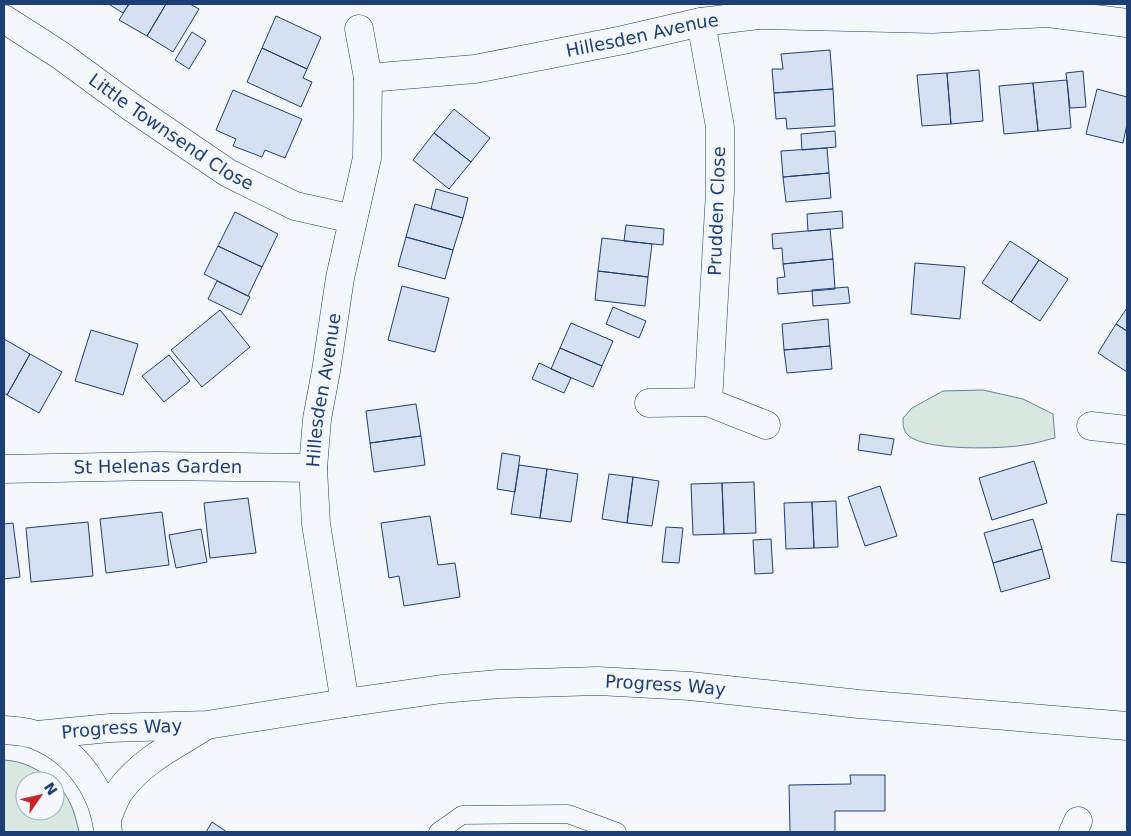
<svg xmlns="http://www.w3.org/2000/svg" width="1131" height="836" font-family="'DejaVu Sans',sans-serif">
<style>
.green{fill:#d7e8df;stroke:#687fa3}
.building{fill:#d5e0f0;stroke:#1d3f73}
.lines{fill:none;stroke-linecap:round;stroke-linejoin:round}
.lane-casing{stroke:#1d3f73;stroke-width:19}
.street-casing{stroke:#1d3f73;stroke-width:29}
.primary-casing{stroke:#1d3f73;stroke-width:29}
.lane{stroke:#f4f7fb;stroke-width:18}
.street{stroke:#f4f7fb;stroke-width:28}
.primary{stroke:#f4f7fb;stroke-width:28}
.labels{text-anchor:middle;stroke-width:4;stroke-linejoin:round;paint-order:stroke}
.street-label{font-size:18px;fill:#1d3f73;stroke:#f4f7fb}
</style>
<rect width="100%" height="100%" fill="#f4f7fb"/>
<!-- green -->
<path class="green" d="M 983,390 L 1023,399 L 1053,414 L 1055,438 C 1045,440 1035,444 1024,445 C 1001,449 927,451 909,436 C 903,431 903,425 903,418 L 912,408 L 943,391 Z
M 4,760 C 23,761 38,769 53,781 L 25,781 L 25,811 L 55,811 L 55,783 C 70,795 75,814 79,832 L 4,832 Z"/>
<!-- building -->
<path class="building" d="M 111,4 L 129,4 L 123,13 L 110,5 Z
M 129,4 L 166,4 L 147,36 L 119,20 Z
M 166,4 L 190,4 L 199,9 L 173,52 L 147,36 Z
M 276,16 L 321,37 L 307,69 L 262,48 Z
M 192,32 L 206,41 L 189,69 L 175,60 Z
M 262,48 L 307,69 L 303,78 L 312,82 L 301,107 L 247,82 Z
M 830,50 L 833,89 L 774,93 L 772,69 L 783,69 L 781,54 Z
M 979,70 L 983,121 L 951,124 L 947,73 Z
M 1083,71 L 1086,107 L 1070,108 L 1066,73 Z
M 947,73 L 951,124 L 922,126 L 917,75 Z
M 1067,80 L 1071,128 L 1038,131 L 1033,83 Z
M 1033,83 L 1038,131 L 1004,134 L 999,86 Z
M 833,89 L 835,126 L 787,129 L 786,118 L 776,119 L 774,93 Z
M 1097,89 L 1127,97 L 1127,124 L 1123,143 L 1086,134 Z
M 233,90 L 302,119 L 285,158 L 265,150 L 262,157 L 233,146 L 236,139 L 216,130 Z
M 454,109 L 490,138 L 471,162 L 434,133 Z
M 835,131 L 836,147 L 802,150 L 801,134 Z
M 434,133 L 471,162 L 449,189 L 413,160 Z
M 827,148 L 829,173 L 783,177 L 781,151 Z
M 829,173 L 831,198 L 786,202 L 783,177 Z
M 436,189 L 468,198 L 463,218 L 431,209 Z
M 415,204 L 463,218 L 453,250 L 406,237 Z
M 842,211 L 843,228 L 808,231 L 807,214 Z
M 235,212 L 278,234 L 262,267 L 218,246 Z
M 626,225 L 664,229 L 663,245 L 624,241 Z
M 830,229 L 833,259 L 783,264 L 782,248 L 773,249 L 772,234 Z
M 406,237 L 453,250 L 445,279 L 398,266 Z
M 602,238 L 652,244 L 648,277 L 598,271 Z
M 1010,241 L 1039,260 L 1011,302 L 982,283 Z
M 218,246 L 262,267 L 248,296 L 204,274 Z
M 833,259 L 835,289 L 778,294 L 777,278 L 785,277 L 783,264 Z
M 1039,260 L 1068,279 L 1040,321 L 1011,302 Z
M 915,263 L 965,267 L 960,319 L 911,314 Z
M 598,271 L 648,277 L 645,306 L 595,300 Z
M 217,281 L 250,297 L 241,315 L 208,299 Z
M 402,286 L 449,298 L 435,352 L 388,340 Z
M 848,287 L 850,303 L 813,306 L 812,290 Z
M 613,307 L 646,321 L 639,338 L 606,324 Z
M 1127,308 L 1127,331 L 1116,324 Z
M 220,310 L 250,347 L 202,387 L 171,350 Z
M 828,319 L 830,346 L 784,350 L 782,324 Z
M 571,323 L 613,341 L 602,366 L 560,348 Z
M 1116,324 L 1127,331 L 1127,372 L 1098,353 Z
M 91,330 L 138,344 L 123,395 L 75,381 Z
M 4,339 L 30,354 L 7,395 L 4,393 Z
M 830,346 L 832,369 L 787,373 L 784,350 Z
M 560,348 L 602,366 L 593,387 L 551,369 Z
M 30,354 L 62,372 L 39,413 L 7,395 Z
M 169,355 L 190,381 L 164,402 L 142,376 Z
M 539,363 L 571,378 L 564,393 L 532,379 Z
M 416,404 L 421,436 L 370,443 L 366,411 Z
M 860,434 L 894,439 L 891,455 L 858,450 Z
M 421,436 L 425,465 L 374,472 L 370,443 Z
M 502,453 L 520,456 L 515,492 L 497,489 Z
M 1034,461 L 1047,503 L 992,520 L 979,478 Z
M 519,465 L 547,469 L 540,518 L 511,514 Z
M 547,469 L 578,474 L 571,522 L 540,518 Z
M 609,474 L 633,477 L 627,523 L 602,519 Z
M 633,477 L 659,481 L 652,526 L 627,523 Z
M 754,482 L 756,533 L 724,534 L 722,483 Z
M 722,483 L 724,534 L 693,535 L 691,484 Z
M 880,486 L 897,536 L 865,546 L 848,497 Z
M 248,498 L 256,553 L 210,558 L 204,503 Z
M 836,501 L 838,547 L 814,548 L 812,502 Z
M 812,502 L 814,548 L 786,549 L 784,503 Z
M 162,512 L 169,565 L 106,573 L 100,519 Z
M 1117,514 L 1127,515 L 1127,563 L 1111,561 Z
M 430,516 L 438,565 L 455,563 L 460,597 L 404,606 L 399,576 L 389,578 L 381,523 Z
M 1033,519 L 1042,549 L 993,563 L 984,533 Z
M 88,522 L 93,576 L 31,582 L 26,528 Z
M 13,523 L 20,577 L 4,579 L 4,524 Z
M 666,527 L 683,528 L 679,563 L 662,562 Z
M 201,529 L 207,562 L 176,568 L 169,535 Z
M 771,539 L 773,573 L 755,574 L 753,540 Z
M 1042,549 L 1050,578 L 1001,592 L 993,563 Z
M 850,775 L 885,775 L 885,811 L 835,811 L 835,832 L 790,832 L 789,785 L 851,784 Z
M 212,822 L 227,832 L 206,832 Z"/>
<g class="lines">
<defs>
<path id="lane" d="M 438,832 L 462,815 L 568,814 L 617,832"/>
<g id="street">
<path id="s1" d="M 4,19 L 60,55 L 131,107 L 228,173 L 295,206 L 353,219"/>
<path d="M 701,22 L 720,127 L 720,191 L 708,402"/>
<path id="s2" d="M 368,78 L 475,69 L 623,40 L 701,22 L 758,15 L 932,19 L 1048,13 L 1127,23"/>
<path d="M 649,403 L 708,402 L 766,425"/>
<path d="M 1091,426 L 1127,430"/>
<path id="s3" d="M 4,469 L 155,466 L 313,468"/>
<path id="s4" d="M 345,703 L 316,524 L 313,468 L 317,419 L 326,371 L 340,278 L 367,158 L 368,78 L 359,29"/>
<path d="M 1073,832 L 1078,821"/>
</g>
<g id="primary">
<path d="M 4,730 C 15,731 28,731 38,736 C 77,752 104,791 108,832"/>
<path id="s5" d="M 37,735 L 110,728 L 207,725 L 345,703 L 442,689 L 499,684 L 598,681 L 690,686 L 859,704 L 1127,726"/>
<path d="M 107,819 C 111,809 115,796 122,788 C 143,760 177,744 205,726"/>
</g>
</defs>
<!-- lane casing -->
<use href="#lane" class="lane-casing"/>
<!-- street casing -->
<use href="#street" class="street-casing"/>
<!-- primary casing -->
<use href="#primary" class="primary-casing"/>
<!-- lane -->
<use href="#lane" class="lane"/>
<!-- street -->
<use href="#street" class="street"/>
<!-- primary -->
<use href="#primary" class="primary"/>
</g>
<g class="labels">
<!-- street labels -->
<g class="street-label">
<text dy="6" stroke="none"><textPath href="#s2" startOffset="278">Hillesden Avenue</textPath></text>
<text dy="6" stroke="none"><textPath href="#s1" startOffset="202">Little Townsend Close</textPath></text>
<text transform="translate(717 211) rotate(-88)" y="6">Prudden Close</text>
<text dy="6" stroke="none"><textPath href="#s4" startOffset="316">Hillesden Avenue</textPath></text>
<text dy="6" stroke="none"><textPath href="#s3" startOffset="154">St Helenas Garden</textPath></text>
<text dy="6" stroke="none"><textPath href="#s5" startOffset="632">Progress Way</textPath></text>
<text dy="6" stroke="none"><textPath href="#s5" startOffset="85">Progress Way</textPath></text>
</g>
</g>
<!-- border -->
<rect width="1131" height="836" fill="none" stroke="#1d3f73" stroke-width="10"/>
<!-- north arrow -->
<g transform="translate(40 796) rotate(56)"><circle r="24" fill="#f4f7fb" stroke="#9eadc5"/>
<path d="M0-4L9 19L0 12L-9 19Z" fill="#c62828"/>
<text y="-8" font-size="14" font-weight="bold" text-anchor="middle" fill="#1d3f73">N</text>
</g>
</svg>
